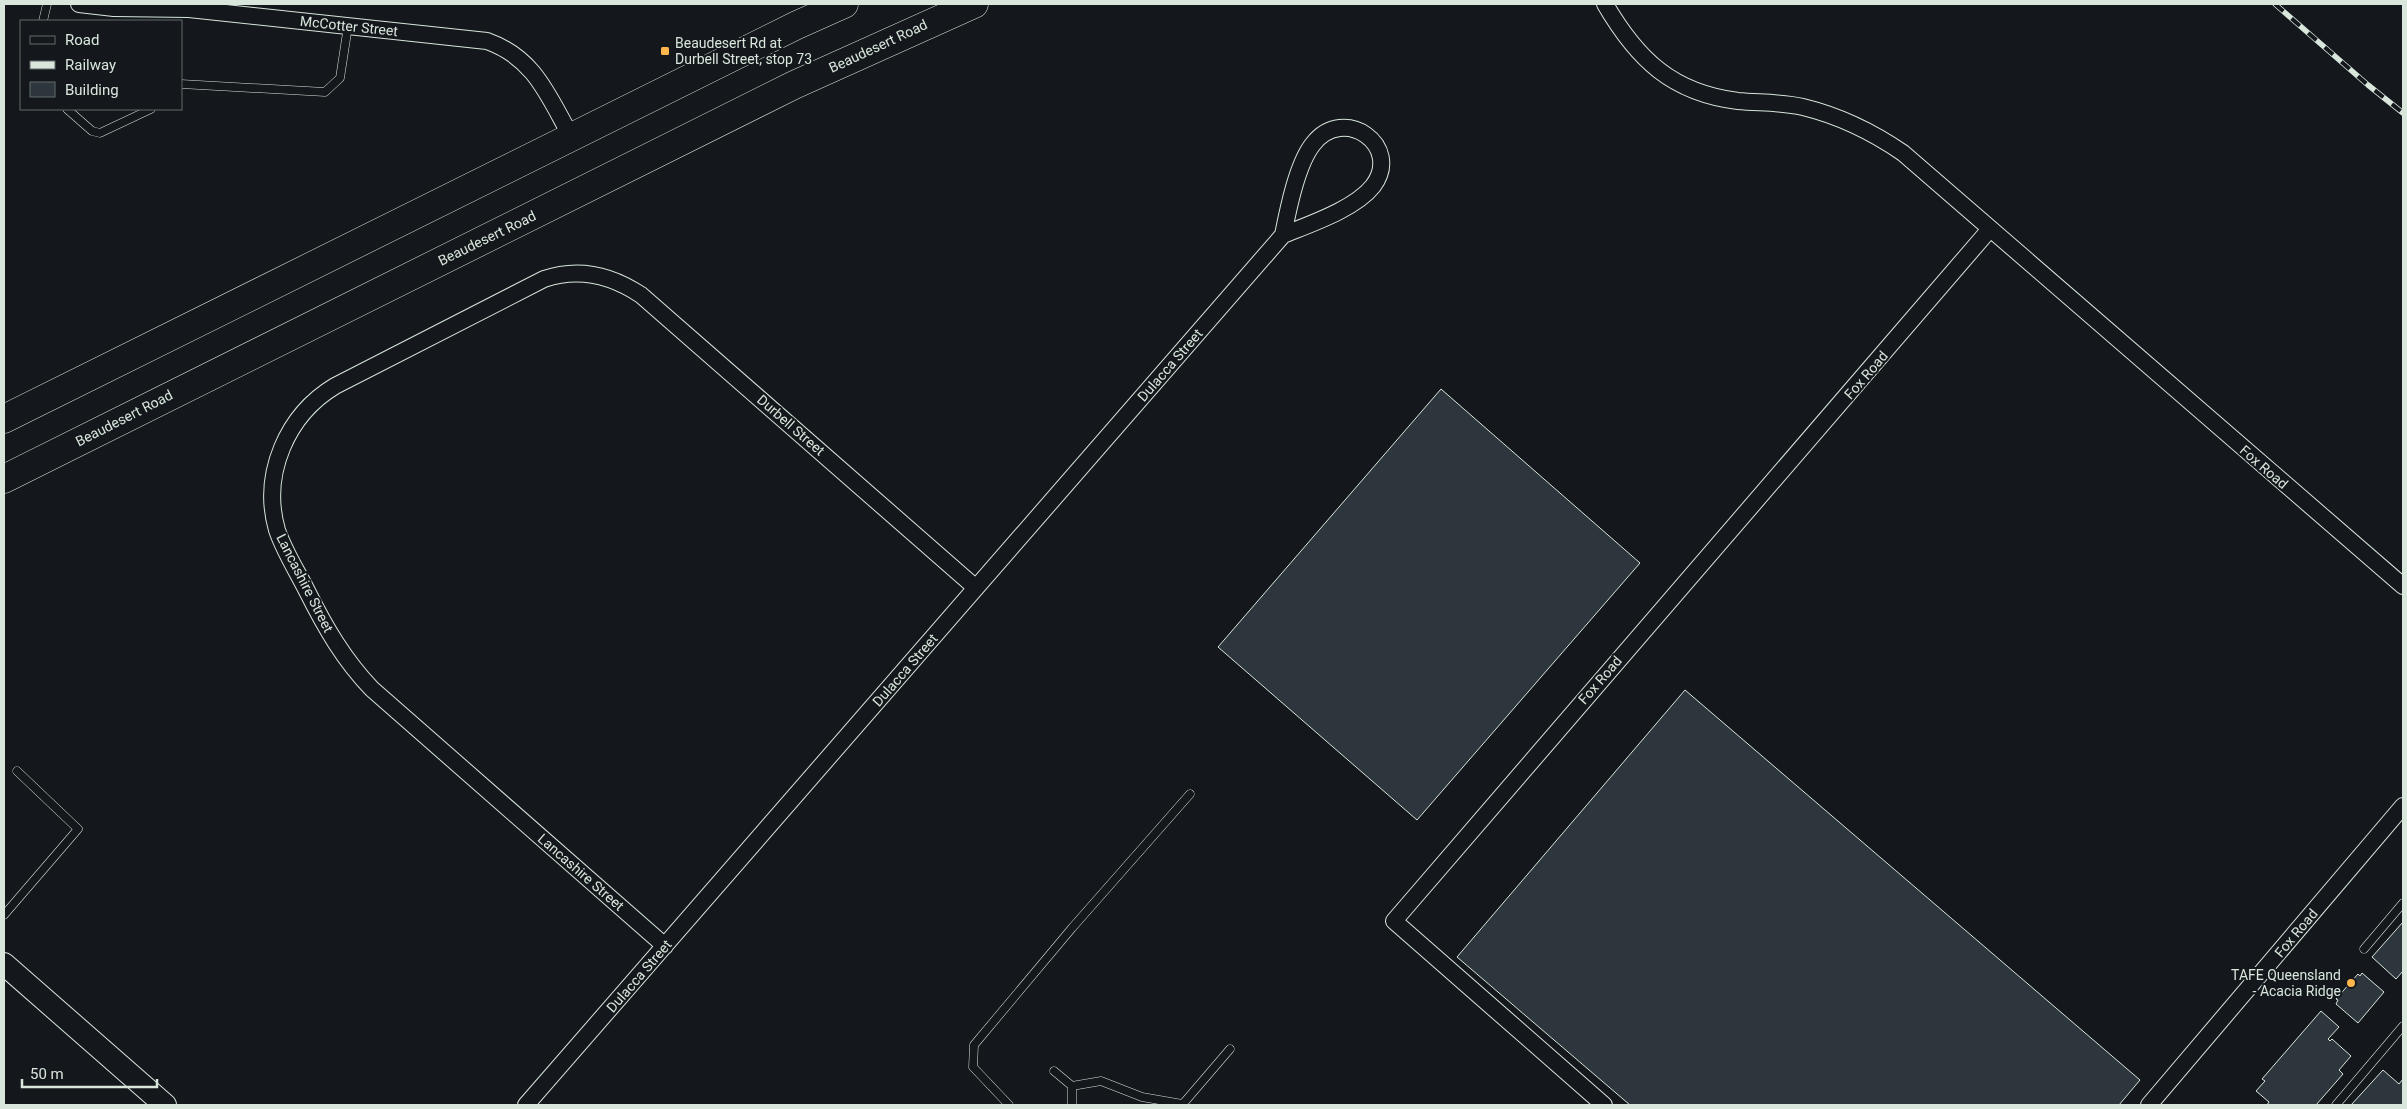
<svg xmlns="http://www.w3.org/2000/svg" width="2407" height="1109" font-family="Roboto,sans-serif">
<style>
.building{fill:#2c363c;stroke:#d8e6dc}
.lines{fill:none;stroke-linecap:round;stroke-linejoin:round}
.service-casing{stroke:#d8e6dc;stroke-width:9}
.minor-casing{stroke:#d8e6dc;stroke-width:18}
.secondary-casing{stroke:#d8e6dc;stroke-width:24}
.trunk-casing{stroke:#d8e6dc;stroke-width:29}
.service{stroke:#14181c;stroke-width:8}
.minor{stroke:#14181c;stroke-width:16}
.secondary{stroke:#14181c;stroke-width:22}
.trunk{stroke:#14181c;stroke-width:28}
.rail-casing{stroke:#d8e6dc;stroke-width:5.5}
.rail{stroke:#14181c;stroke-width:4;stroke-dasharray:11;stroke-linecap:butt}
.poi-dot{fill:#ffb74d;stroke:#14181c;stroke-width:2}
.labels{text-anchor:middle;stroke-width:4;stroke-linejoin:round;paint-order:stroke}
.street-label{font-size:14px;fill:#d8e6dc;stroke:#14181c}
.poi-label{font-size:14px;fill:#d8e6dc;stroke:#14181c;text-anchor:start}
</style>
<rect width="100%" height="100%" fill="#14181c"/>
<!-- building -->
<path class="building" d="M 1441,389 L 1640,563 L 1417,820 L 1218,647 Z
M 1685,690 L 2140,1080 L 2119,1105 L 1630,1105 L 1457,957 Z
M 2403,922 L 2403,971 L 2396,979 L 2372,957 Z
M 2362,973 L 2384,992 L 2358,1023 L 2336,1004 L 2338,1000 L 2336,999 L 2358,974 L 2360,976 Z
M 2321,1011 L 2339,1027 L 2328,1039 L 2330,1041 L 2332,1039 L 2351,1056 L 2339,1070 L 2343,1074 L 2316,1105 L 2267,1105 L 2269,1102 L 2256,1091 L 2265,1081 L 2262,1079 Z
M 2383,1070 L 2399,1084 L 2403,1079 L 2403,1105 L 2351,1105 Z"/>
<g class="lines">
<defs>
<path id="service" d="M 43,21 L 47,4
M 181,84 L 325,92 L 340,78 L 348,26
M 67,109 L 92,131 L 100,133 L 151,109
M 4,915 L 78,829 L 17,771
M 2364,949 L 2403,903
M 1054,1071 L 1072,1086 L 1101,1081 L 1142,1097 L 1182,1104
M 1009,1105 L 973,1067 L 974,1045 L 1072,928 L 1190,794
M 1072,1105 L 1072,1086
M 1182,1105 L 1230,1049
M 2336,1105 L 2403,1026"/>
<path id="minor" d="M 79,4 L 114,8 L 189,9 L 487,41 C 535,58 548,96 572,138
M 1605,4 C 1637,59 1672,93 1738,101 C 1760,103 1781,102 1803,107 C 1840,116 1871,131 1903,153 L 2403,586
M 665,946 L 372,689 C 344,660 325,627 307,591 C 297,571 284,551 277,530 C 261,474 287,415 335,386 L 544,279 C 579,267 611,275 641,295 L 976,588
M 526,1105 L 1283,235 C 1310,224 1355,209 1373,186 C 1403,146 1344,104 1313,144 C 1297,164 1288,210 1283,235
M 1604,1105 L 1394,921 L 1990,229
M 2149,1105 L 2403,806"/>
<path id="secondary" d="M 4,964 L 165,1105"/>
<path id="trunk" d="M 4,419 L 797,25 L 844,4
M 4,479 L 794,85 L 974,4"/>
</defs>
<!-- service casing -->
<use href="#service" class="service-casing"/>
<!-- minor casing -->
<use href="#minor" class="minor-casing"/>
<!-- secondary casing -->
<use href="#secondary" class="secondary-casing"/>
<!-- trunk casing -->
<use href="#trunk" class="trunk-casing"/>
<!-- service -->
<use href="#service" class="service"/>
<!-- minor -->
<use href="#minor" class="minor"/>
<!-- secondary -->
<use href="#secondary" class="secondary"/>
<!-- trunk -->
<use href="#trunk" class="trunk"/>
<defs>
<path id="rail" d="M 2275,4 L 2368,85 L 2403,113"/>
</defs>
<!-- rail casing -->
<use href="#rail" class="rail-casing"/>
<!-- rail -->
<use href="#rail" class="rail"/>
</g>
<!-- markers -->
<g class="poi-dot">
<rect x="660" y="46" width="10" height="10" rx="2.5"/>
<circle cx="2351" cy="983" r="5"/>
</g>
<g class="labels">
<!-- street labels -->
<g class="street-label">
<text transform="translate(349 26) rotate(6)" y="5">McCotter Street</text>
<text transform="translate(878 46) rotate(-25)" y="5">Beaudesert Road</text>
<text transform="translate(487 238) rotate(-26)" y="5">Beaudesert Road</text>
<text transform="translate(1170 365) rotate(-49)" y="5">Dulacca Street</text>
<text transform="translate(1866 375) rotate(-49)" y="5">Fox Road</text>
<text transform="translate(124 418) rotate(-27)" y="5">Beaudesert Road</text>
<text transform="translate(791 425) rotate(41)" y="5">Durbell Street</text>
<text transform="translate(2264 467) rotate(41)" y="5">Fox Road</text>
<text transform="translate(305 583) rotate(63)" y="5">Lancashire Street</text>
<text transform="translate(905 670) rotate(-49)" y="5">Dulacca Street</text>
<text transform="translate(1600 680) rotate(-49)" y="5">Fox Road</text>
<text transform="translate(581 872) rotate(41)" y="5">Lancashire Street</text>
<text transform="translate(2296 933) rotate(-50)" y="5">Fox Road</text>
<text transform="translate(639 976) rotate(-49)" y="5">Dulacca Street</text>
</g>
<!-- poi labels -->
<g class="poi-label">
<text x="675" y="48">Beaudesert Rd at<tspan x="675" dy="16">Durbell Street, stop 73</tspan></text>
<text x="2341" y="980" text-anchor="end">TAFE Queensland<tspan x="2341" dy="16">- Acacia Ridge</tspan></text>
</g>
</g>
<!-- border -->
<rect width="2407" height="1109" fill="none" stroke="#d8e6dc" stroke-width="10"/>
<!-- legend -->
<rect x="20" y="20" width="162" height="90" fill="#14181c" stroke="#626a69"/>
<rect x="30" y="36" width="25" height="8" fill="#14181c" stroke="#626a69"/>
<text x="65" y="45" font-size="15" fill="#d8e6dc">Road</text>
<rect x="30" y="61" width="25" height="8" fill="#d8e6dc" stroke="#626a69"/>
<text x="65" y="70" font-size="15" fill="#d8e6dc">Railway</text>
<rect x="30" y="82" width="25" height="15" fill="#2c363c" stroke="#626a69"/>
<text x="65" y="95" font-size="15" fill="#d8e6dc">Building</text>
<!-- scale -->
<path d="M22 1079v8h135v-8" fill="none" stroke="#d8e6dc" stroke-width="2.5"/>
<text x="30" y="1079" font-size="15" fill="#d8e6dc" stroke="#14181c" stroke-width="4" paint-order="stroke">50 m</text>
</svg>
